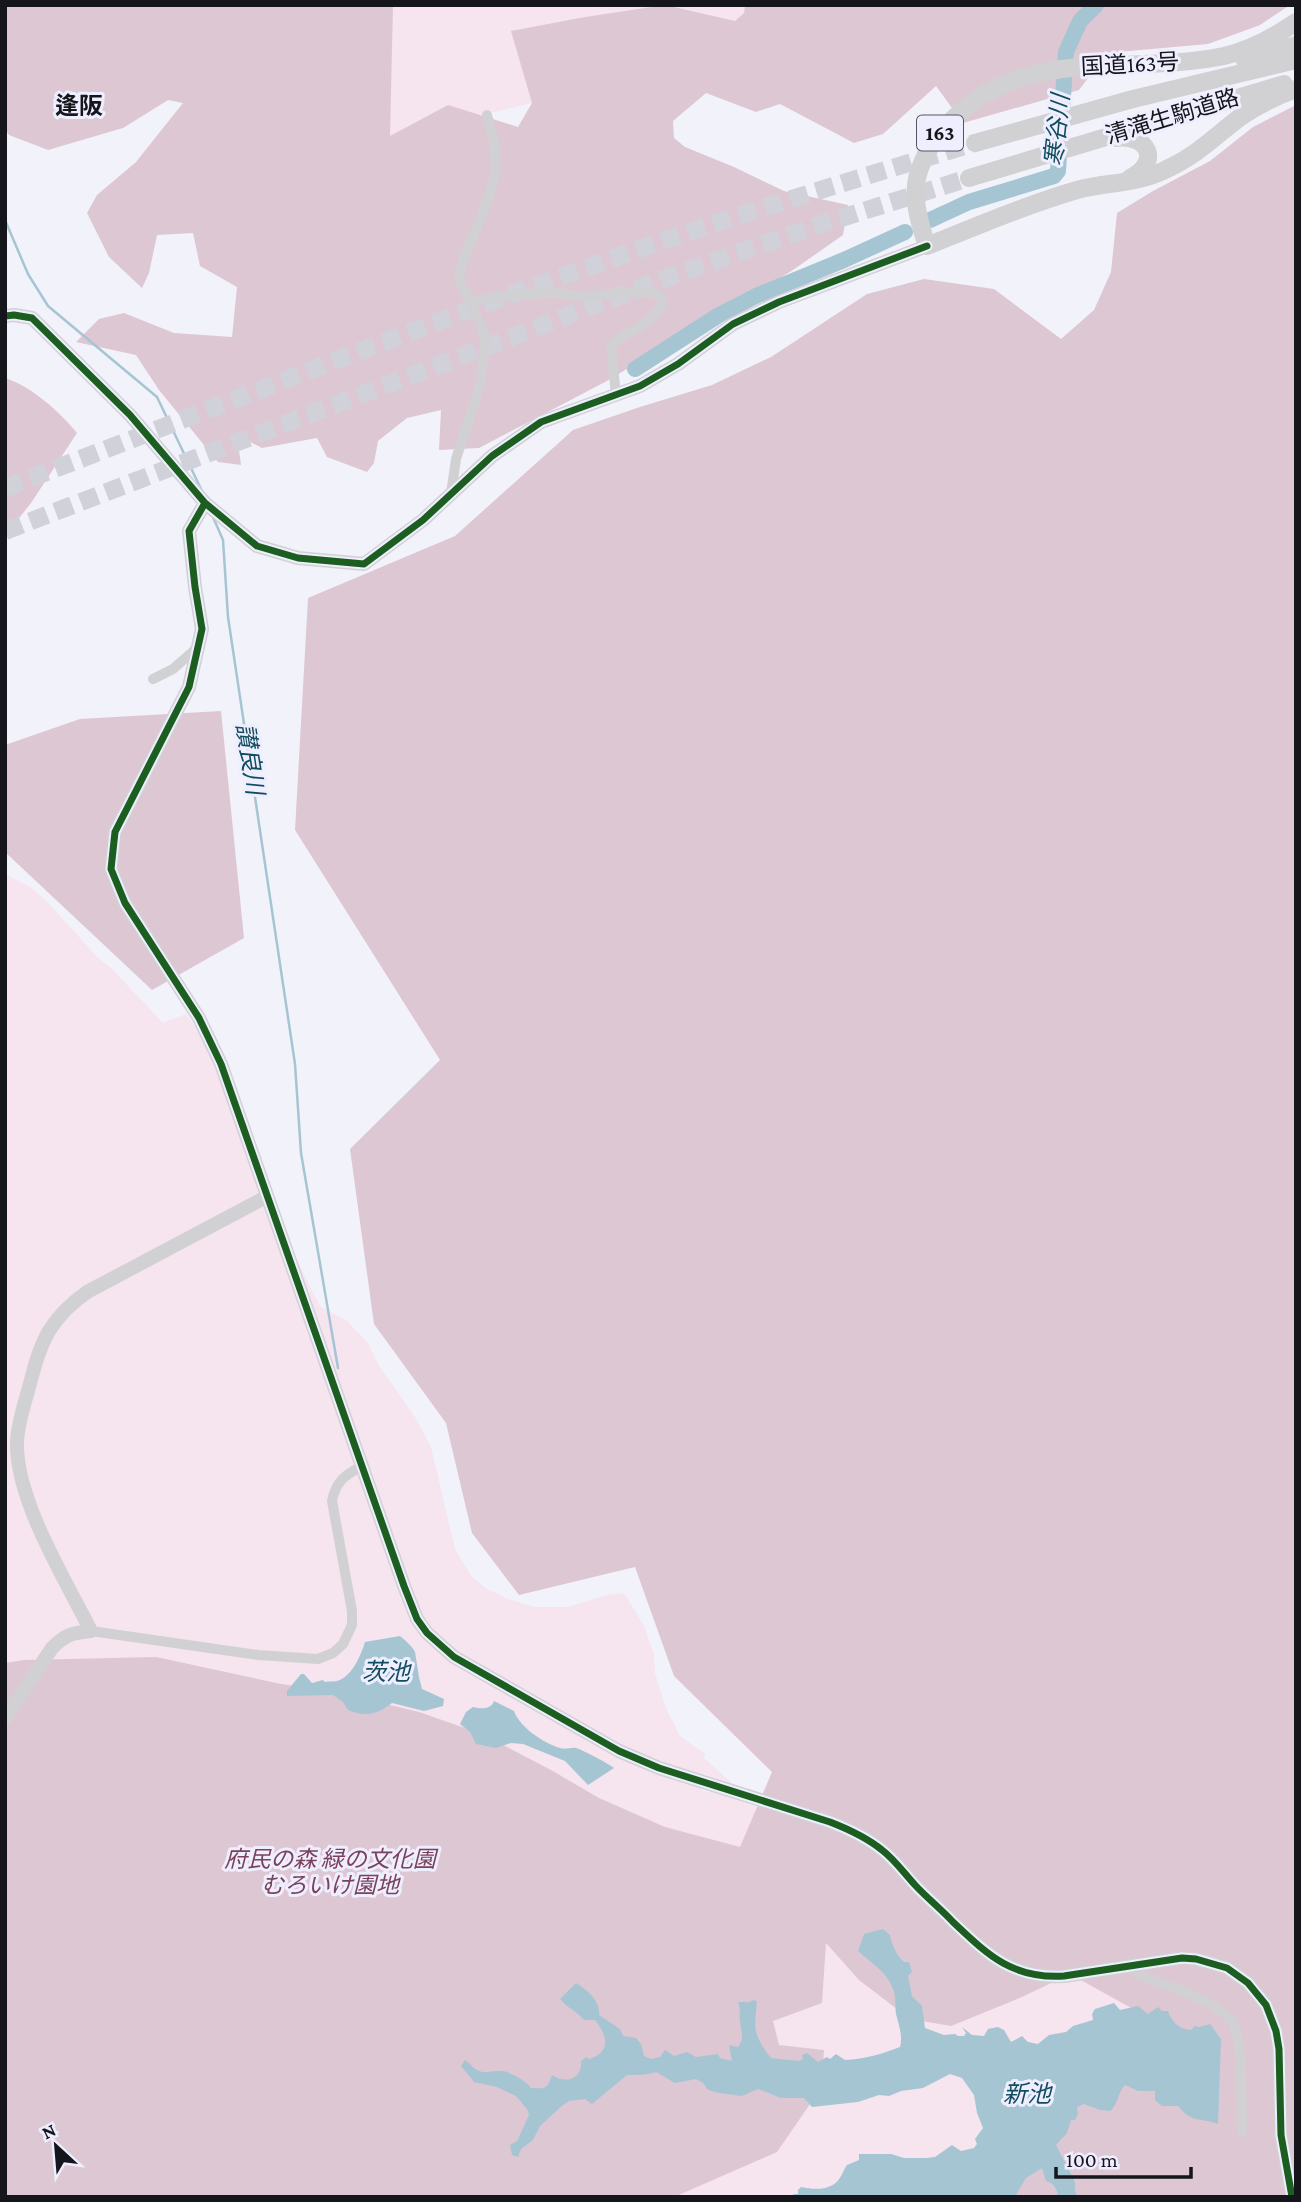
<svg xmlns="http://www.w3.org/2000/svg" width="1301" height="2202" font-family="'Crimson Pro','Noto Sans JP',serif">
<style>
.green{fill:#f6e4ef}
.forest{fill:#ddc7d3}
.water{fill:#a6c5d3}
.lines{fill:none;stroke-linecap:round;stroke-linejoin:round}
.stream{stroke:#a6c5d3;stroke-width:2.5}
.river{stroke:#a6c5d3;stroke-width:16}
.highway-tunnel{stroke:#d1d1da;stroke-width:18;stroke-dasharray:18 9;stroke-linecap:butt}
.street{stroke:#d1d1d3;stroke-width:10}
.secondary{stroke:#d1d1d3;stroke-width:14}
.highway{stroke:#d1d1d3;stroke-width:18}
.cycleway-casing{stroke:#efeeff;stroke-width:11}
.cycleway{stroke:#1b5e20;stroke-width:7}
.labels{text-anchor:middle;stroke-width:6;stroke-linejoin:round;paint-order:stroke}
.shield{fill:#efeeff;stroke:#565660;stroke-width:2}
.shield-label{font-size:21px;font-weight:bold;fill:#15151c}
.street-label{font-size:23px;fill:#15151c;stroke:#efeeff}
.park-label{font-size:23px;font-style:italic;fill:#7a425b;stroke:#efeeff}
.neighbourhood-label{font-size:24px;font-weight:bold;fill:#15151c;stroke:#efeeff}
.water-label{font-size:24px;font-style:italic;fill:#104d5f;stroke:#efeeff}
</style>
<rect width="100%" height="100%" fill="#f2f2fb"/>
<!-- green -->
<path class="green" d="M 364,5 L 744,5 L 745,13 L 735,21 L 532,103 L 389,137 Z
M 5,874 L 32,888 L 53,908 L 98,958 L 111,968 L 163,1023 L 186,1014 L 205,1040 L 238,1130 L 245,1155 L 313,1293 L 321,1307 L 347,1321 L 368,1343 L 379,1366 L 415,1417 L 431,1447 L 455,1549 L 471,1576 L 487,1589 L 508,1599 L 535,1607 L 567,1607 L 608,1595 L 624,1593 L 644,1626 L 654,1654 L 655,1673 L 665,1706 L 680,1736 L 705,1754 L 704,1758 L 736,1787 L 704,1774 L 702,1791 C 724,1793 746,1804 767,1811 L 1110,1974 L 1146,1995 L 1019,2197 L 5,2197 Z"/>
<!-- forest -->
<path class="forest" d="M 5,5 L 393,5 L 390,136 L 448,105 L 518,127 L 532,103 L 511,31 L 585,17 L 665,5 L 735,21 L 744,13 L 745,5 L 1290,5 L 1260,25 L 1208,44 L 1107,53 L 1079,90 L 963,123 L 936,86 L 883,134 L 854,143 L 780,104 L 756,112 L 706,93 L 673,121 L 674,138 L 685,147 L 734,167 L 784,191 L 848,205 L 843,235 L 793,270 L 605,382 L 479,448 L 439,450 L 441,410 L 407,418 L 378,441 L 374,463 L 367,472 L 327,457 L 317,438 L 262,448 L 237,435 L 241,465 L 218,462 L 159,390 L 136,355 L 76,342 L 99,319 L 124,313 L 174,333 L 232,337 L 237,287 L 200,266 L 193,233 L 157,235 L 149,273 L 142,288 L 109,257 L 87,213 L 97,195 L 136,162 L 183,103 L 168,100 L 123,128 L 48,150 L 9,135 L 5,129 Z
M 1296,105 L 1296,2197 L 956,2197 L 1142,2014 L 1070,1974 L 1022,1997 L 951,2026 L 910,2019 L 859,1980 L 826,1943 L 822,2003 L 773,2021 L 779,2045 L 824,2050 L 821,2088 L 777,2152 L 674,2197 L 5,2197 L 5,1663 L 24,1660 L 156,1657 L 281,1684 L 336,1692 L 419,1712 L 482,1734 L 551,1770 L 599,1798 L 665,1827 L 740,1847 L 772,1772 L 674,1676 L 635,1567 L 519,1595 L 472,1533 L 446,1423 L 374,1324 L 350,1149 L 440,1060 L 295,830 L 308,598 L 455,536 L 573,430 L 640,407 L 712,385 L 771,357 L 867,294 L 924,279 L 994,289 L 1061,339 L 1094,310 L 1111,272 L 1117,213 L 1153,191 L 1210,161 L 1253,127 Z
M 5,378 C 31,386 60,412 77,433 L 31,503 L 5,536 Z
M 221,711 L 244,938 L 152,990 L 5,852 L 5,745 L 80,719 Z"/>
<!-- water -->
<path class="water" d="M 400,1636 C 406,1641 412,1646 415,1652 L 419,1677 L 422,1689 L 444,1699 L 443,1706 L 424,1711 L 392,1703 C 377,1715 365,1717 348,1710 L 343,1702 L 333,1695 L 287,1696 L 287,1691 L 301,1674 L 304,1674 L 312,1683 L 323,1680 L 325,1682 C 329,1681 333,1682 337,1681 C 352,1677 361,1655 365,1642 Z
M 494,1701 L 514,1711 C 520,1728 544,1743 560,1748 C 566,1750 571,1747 576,1748 C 581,1749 611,1765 614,1768 L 588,1785 L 565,1761 L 523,1744 L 511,1743 L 496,1748 L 476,1744 L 470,1732 L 460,1724 L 466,1712 L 473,1707 C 480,1709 491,1710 494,1701 Z
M 883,1929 L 890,1935 C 891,1944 898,1957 904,1962 L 909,1962 L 912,1972 L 908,1976 L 912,1996 L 922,2006 L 925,2028 L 944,2035 L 955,2034 L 958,2036 L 964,2036 L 966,2033 L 962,2027 L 972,2035 L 984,2036 L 988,2029 L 998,2027 L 1004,2030 L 1011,2042 L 1022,2036 L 1028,2042 L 1038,2044 L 1049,2035 L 1066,2032 L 1073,2026 L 1093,2020 L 1092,2014 L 1095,2009 L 1114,2003 L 1120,2010 L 1138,2006 L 1148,2014 L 1158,2007 L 1162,2011 L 1168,2011 C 1171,2021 1180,2030 1191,2030 L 1195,2026 L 1199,2027 L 1210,2024 L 1221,2039 L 1218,2124 C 1199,2117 1193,2124 1178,2106 L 1162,2106 L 1155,2100 L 1155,2091 L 1138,2091 L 1125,2085 C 1117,2093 1119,2104 1110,2111 L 1100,2110 L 1084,2104 L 1077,2107 L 1078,2114 L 1075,2120 L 1071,2120 L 1067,2133 L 1056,2145 L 1075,2182 L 1075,2190 L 1077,2197 L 1058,2197 C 1057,2189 1055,2184 1046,2181 L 1042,2168 L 1026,2178 L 1016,2195 L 1011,2197 L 794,2197 L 793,2194 L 798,2194 L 798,2190 L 801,2187 C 816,2190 833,2191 841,2176 C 843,2173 844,2169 847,2165 L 859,2160 L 859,2154 L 891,2154 L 904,2158 L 926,2158 L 935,2157 L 952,2145 L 961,2151 L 974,2148 L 977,2144 L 975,2139 L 983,2128 L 977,2113 L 974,2095 L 962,2078 L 950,2074 L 923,2088 L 901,2091 L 889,2096 L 879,2095 L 858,2102 L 812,2107 L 804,2098 L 781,2098 L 758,2089 L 742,2096 L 719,2093 L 708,2090 L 703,2083 L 696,2079 L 675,2083 L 656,2072 C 648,2075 637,2075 627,2075 L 592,2104 L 585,2099 L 569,2101 L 563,2105 L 540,2126 L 533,2140 L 521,2149 L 518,2157 L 512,2155 L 510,2145 L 517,2141 L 529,2115 L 527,2109 L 516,2096 L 497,2087 L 474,2082 L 461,2066 L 465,2060 C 471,2064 472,2068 479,2071 C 488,2074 493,2070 502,2071 C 509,2071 528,2082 531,2088 C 547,2089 547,2088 552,2075 C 566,2085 583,2078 581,2061 L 586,2057 L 589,2059 C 612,2052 607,2035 595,2020 L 584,2020 C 577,2011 567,2008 560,1999 L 576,1983 C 587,1990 601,2001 599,2015 L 620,2029 L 623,2036 L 636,2038 L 641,2044 L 644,2056 L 651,2059 L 660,2057 L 665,2050 L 674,2056 L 687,2052 L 696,2057 L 718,2054 L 720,2058 L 732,2061 L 729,2045 L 738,2047 C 745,2037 741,2032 740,2022 C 739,2014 741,2010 738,2002 L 749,2002 L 754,2000 L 757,2002 C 754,2029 753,2035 771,2058 L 799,2061 L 803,2059 L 802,2055 L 807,2053 L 818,2062 L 827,2057 L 830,2059 L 836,2054 L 845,2060 C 865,2059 882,2054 900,2047 C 903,2037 899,2025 896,2014 C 895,2007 896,1999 894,1992 C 889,1973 871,1963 858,1951 L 864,1934 Z"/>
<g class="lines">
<!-- stream -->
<path class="stream" d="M 5,220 L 28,274 L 48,306 L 157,397 L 201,489
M 213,517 L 223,540 L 228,617 L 295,1064 L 301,1153 L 338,1368"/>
<!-- river -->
<path class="river" d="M 930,220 L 969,202 L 1054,176 L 1058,171 L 1066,52 L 1080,21 L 1096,5
M 635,369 L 719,315 L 756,296 L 844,260 L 905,232"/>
<!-- highway-tunnel -->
<path class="highway-tunnel" d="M 5,488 C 212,409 418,326 628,253 C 742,213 859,178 975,143
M 5,531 L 677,274 L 822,224 L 969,178"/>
<!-- street -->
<path class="street" d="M 470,301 C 497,298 524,293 551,293 C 561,293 572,296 583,296 C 609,295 631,290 658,294 L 663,299 C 658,324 626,329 611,346 L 616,395
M 451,494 L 456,459 L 478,392 L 483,365 L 485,340 L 482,328 L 459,279 L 462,264 L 489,197 L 496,169 L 494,140 L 487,115
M 153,679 L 173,669 L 198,647
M 91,1631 L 258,1655 L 318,1659 L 333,1653 L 343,1644 L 352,1625 L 352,1611 L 332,1501 C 336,1481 345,1475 362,1466
M 1126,1966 C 1143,1979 1165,1984 1185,1992 C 1199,1998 1221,2008 1231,2020 C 1244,2036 1241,2108 1242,2132"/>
<!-- secondary -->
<path class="secondary" d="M 5,316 L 14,315 L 32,318 L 130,415 L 205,503 L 257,546 L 298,558 L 364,564 L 423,520 L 492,456 L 541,422 L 640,386 L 678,364 L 733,324 L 779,302 L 927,246
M 205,503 L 189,531 L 195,587 L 202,629 L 189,687 L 115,832 L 111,869 L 125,903 L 199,1018 L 221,1064 L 404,1586 L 417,1619 L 427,1633 L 454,1657 L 619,1751 L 659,1768 L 830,1822 C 848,1829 866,1837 882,1850 C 894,1859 904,1873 915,1885 C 927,1898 941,1909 953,1922 C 988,1955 1012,1979 1064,1976 L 1182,1958 L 1196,1959 L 1227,1968 L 1248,1983 L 1266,2005 L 1276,2031 L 1279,2049 L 1281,2135 L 1292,2197
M 5,1718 L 52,1648 C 66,1634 72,1633 91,1631 C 65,1579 19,1505 17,1448 C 16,1428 26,1399 31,1380 C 41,1339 52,1317 87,1292 L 266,1197"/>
<!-- highway -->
<path class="highway" d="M 1296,22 C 1274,37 1251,50 1224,56 C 1122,77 1013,40 938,136 C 908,176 912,201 927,246 C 977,226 1026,205 1077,190 C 1107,182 1137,184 1165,170 C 1196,156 1213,138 1239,118 C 1257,106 1276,96 1296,89
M 1245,61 L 1296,45
M 1116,138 C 1148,134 1162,162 1130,178
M 975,143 L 1133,99 L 1296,60
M 969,178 L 1284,84"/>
<defs>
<path id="cycleway" d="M 5,316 L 14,315 L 32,318 L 130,415 L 205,503 L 257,546 L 298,558 L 364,564 L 423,520 L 492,456 L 541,422 L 640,386 L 678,364 L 733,324 L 779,302 L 927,246
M 205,503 L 189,531 L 195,587 L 202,629 L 189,687 L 115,832 L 111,869 L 125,903 L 199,1018 L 221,1064 L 404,1586 L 417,1619 L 427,1633 L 454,1657 L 619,1751 L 659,1768 L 830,1822 C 848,1829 866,1837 882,1850 C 894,1859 904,1873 915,1885 C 927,1898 941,1909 953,1922 C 988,1955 1012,1979 1064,1976 L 1182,1958 L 1196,1959 L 1227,1968 L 1248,1983 L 1266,2005 L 1276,2031 L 1279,2049 L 1281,2135 L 1292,2197"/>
</defs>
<!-- cycleway casing -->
<use href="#cycleway" class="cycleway-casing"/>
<!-- cycleway -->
<use href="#cycleway" class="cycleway"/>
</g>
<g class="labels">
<!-- shield labels -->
<rect class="shield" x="917" y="115.5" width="46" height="35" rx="5"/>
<g class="shield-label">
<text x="940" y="140">163</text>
</g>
<!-- street labels -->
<g class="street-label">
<text transform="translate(1130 64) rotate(-3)" y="8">国道163号</text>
<text transform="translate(1172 116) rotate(-17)" y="8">清滝生駒道路</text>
</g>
<!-- park labels -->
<g class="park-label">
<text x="330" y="1867">府民の森 緑の文化園<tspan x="330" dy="26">むろいけ園地</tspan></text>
</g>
<!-- neighbourhood labels -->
<g class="neighbourhood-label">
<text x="79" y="114">逢阪</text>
</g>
<!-- water labels -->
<g class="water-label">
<text transform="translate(1057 130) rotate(-84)" y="8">寒谷川</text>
<text transform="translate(250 759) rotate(81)" y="8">讃良川</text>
<text x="386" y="1680">茨池</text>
<text x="1027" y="2102">新池</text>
</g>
</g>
<!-- border -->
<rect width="1301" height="2202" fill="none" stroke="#15151c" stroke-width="14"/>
<!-- north arrow -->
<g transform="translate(56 2146) rotate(334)" stroke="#efeeff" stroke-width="5" paint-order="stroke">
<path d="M0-5L12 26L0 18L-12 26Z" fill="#15151c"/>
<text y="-10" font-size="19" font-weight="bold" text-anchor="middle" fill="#15151c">N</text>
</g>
<!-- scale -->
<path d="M1056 2167v10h135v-10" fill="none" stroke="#15151c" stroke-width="3.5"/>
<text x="1066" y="2167" font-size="21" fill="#15151c" stroke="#efeeff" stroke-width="5" paint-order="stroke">100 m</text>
</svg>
